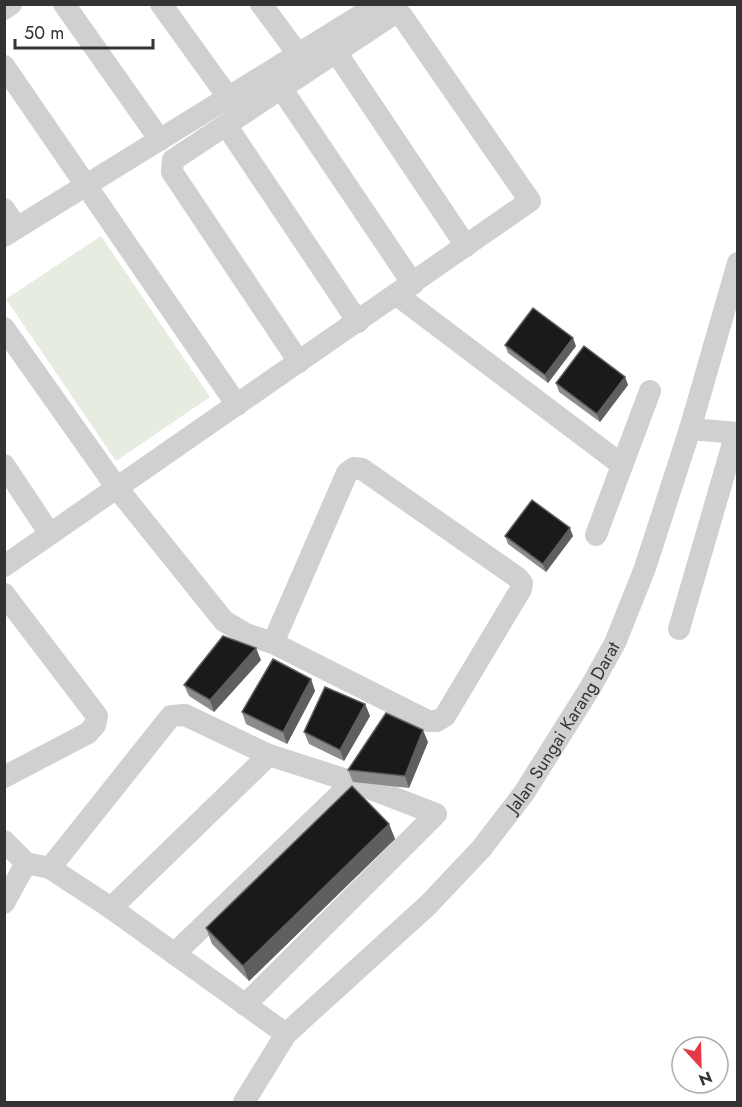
<svg xmlns="http://www.w3.org/2000/svg" width="742" height="1107" font-family="Jost,sans-serif">
<style>
.green{fill:#e6ecdf}
.lines{fill:none;stroke-linecap:round;stroke-linejoin:round}
.minor{stroke:#d0d0d0;stroke-width:22}
.wall{fill:#8c8c8c}
.shaded-wall{fill:#5f5f5f}
.building{fill:#1a1a1a;stroke:#5f5f5f;stroke-width:1.5}
.labels{text-anchor:middle;stroke-width:6;stroke-linejoin:round;paint-order:stroke}
.street-label{font-size:18px;fill:#333;stroke:#fff}
</style>
<rect width="100%" height="100%" fill="#fff"/>
<!-- green -->
<path class="green" d="M 101,236 L 210,397 L 116,461 L 6,299 Z"/>
<g class="lines">
<!-- minor -->
<g class="minor">
<path d="M 64,4 L 160,140"/>
<path d="M 161,4 L 228,97"/>
<path d="M 261,4 L 298,54"/>
<path d="M 4,9 L 11,4"/>
<path d="M 336,52 L 466,246"/>
<path d="M 4,66 L 237,405"/>
<path d="M 281,88 L 413,284"/>
<path d="M 226,125 L 358,322"/>
<path d="M 4,209 L 17,228"/>
<path d="M 4,236 L 379,4"/>
<path d="M 397,295 L 622,465"/>
<path d="M 4,328 L 117,488 L 224,621 L 246,634 L 273,643 L 428,721 L 437,721 L 445,716 L 521,589 L 522,583 L 518,578 L 362,469 L 354,468 L 347,473 L 273,643"/>
<path d="M 690,429 L 738,433"/>
<path d="M 4,465 L 50,534"/>
<path d="M 596,535 L 650,391"/>
<path d="M 4,566 L 530,201 L 402,16 L 392,15 L 173,160 L 172,172 L 299,362"/>
<path d="M 4,594 L 97,716 L 95,725 L 88,733 L 4,777"/>
<path d="M 679,629 L 736,433"/>
<path d="M 4,841 L 26,863 L 50,868 L 111,908 L 286,1034"/>
<path d="M 50,868 L 171,716 L 185,715 L 269,755 L 353,782 L 436,814 L 245,1005"/>
<path d="M 4,903 L 26,863"/>
<path d="M 111,908 L 269,755"/>
<path d="M 174,954 L 353,782"/>
<path id="s1" d="M 244,1102 L 286,1034 L 428,905 L 481,849 L 524,793 L 590,688 L 615,643 L 645,568 L 690,429 L 738,263"/>
</g>
</g>
<!-- wall -->
<path class="wall" d="M 505,345 L 576,346 L 548,383 L 508,353 Z
M 625,377 L 628,385 L 600,422 L 559,392 L 556,383 Z
M 505,536 L 573,536 L 546,572 L 508,544 Z
M 261,660 L 214,712 L 189,696 L 184,685 Z
M 311,679 L 315,691 L 287,744 L 246,724 L 242,712 Z
M 365,704 L 370,716 L 344,761 L 309,744 L 304,732 Z
M 428,742 L 409,788 L 353,782 L 348,770 Z
M 389,824 L 395,839 L 249,981 L 212,944 L 206,928 Z"/>
<!-- shaded-wall -->
<path class="shaded-wall" d="M 573,338 L 576,346 L 548,383 L 545,375 Z
M 625,377 L 628,385 L 600,422 L 597,414 Z
M 570,528 L 573,536 L 546,572 L 543,564 Z
M 256,648 L 261,660 L 214,712 L 210,700 Z
M 311,679 L 315,691 L 287,744 L 283,732 Z
M 365,704 L 370,716 L 344,761 L 340,750 Z
M 423,730 L 428,742 L 409,788 L 405,776 Z
M 389,824 L 395,839 L 249,981 L 243,966 Z"/>
<!-- building -->
<path class="building" d="M 533,308 L 573,338 L 545,375 L 505,345 Z
M 584,346 L 625,377 L 597,414 L 556,383 Z
M 532,500 L 570,528 L 543,564 L 505,536 Z
M 223,636 L 256,648 L 210,700 L 184,685 Z
M 273,659 L 311,679 L 283,732 L 242,712 Z
M 325,687 L 365,704 L 340,750 L 304,732 Z
M 386,713 L 423,730 L 405,776 L 348,770 Z
M 352,786 L 389,824 L 243,966 L 206,928 Z"/>
<g class="labels">
<!-- street labels -->
<g class="street-label">
<text dy="6" stroke="none"><textPath href="#s1" startOffset="496">Jalan Sungai Karang Darat</textPath></text>
</g>
</g>
<!-- border -->
<rect width="742" height="1107" fill="none" stroke="#333333" stroke-width="12"/>
<!-- north arrow -->
<g transform="translate(700 1065) rotate(158)"><circle r="28" fill="#ffffff" stroke="#adadad" stroke-width="1.5"/>
<path d="M0-4.5L10 22L0 15L-10 22Z" fill="#e63946"/>
<text y="-9" font-size="16" font-weight="bold" text-anchor="middle" fill="#333333">N</text>
</g>
<!-- scale -->
<path d="M15 39v9h138v-9" fill="none" stroke="#333333" stroke-width="3"/>
<text x="24" y="39" font-size="18" fill="#333333" stroke="#ffffff" stroke-width="4.5" paint-order="stroke">50 m</text>
</svg>
